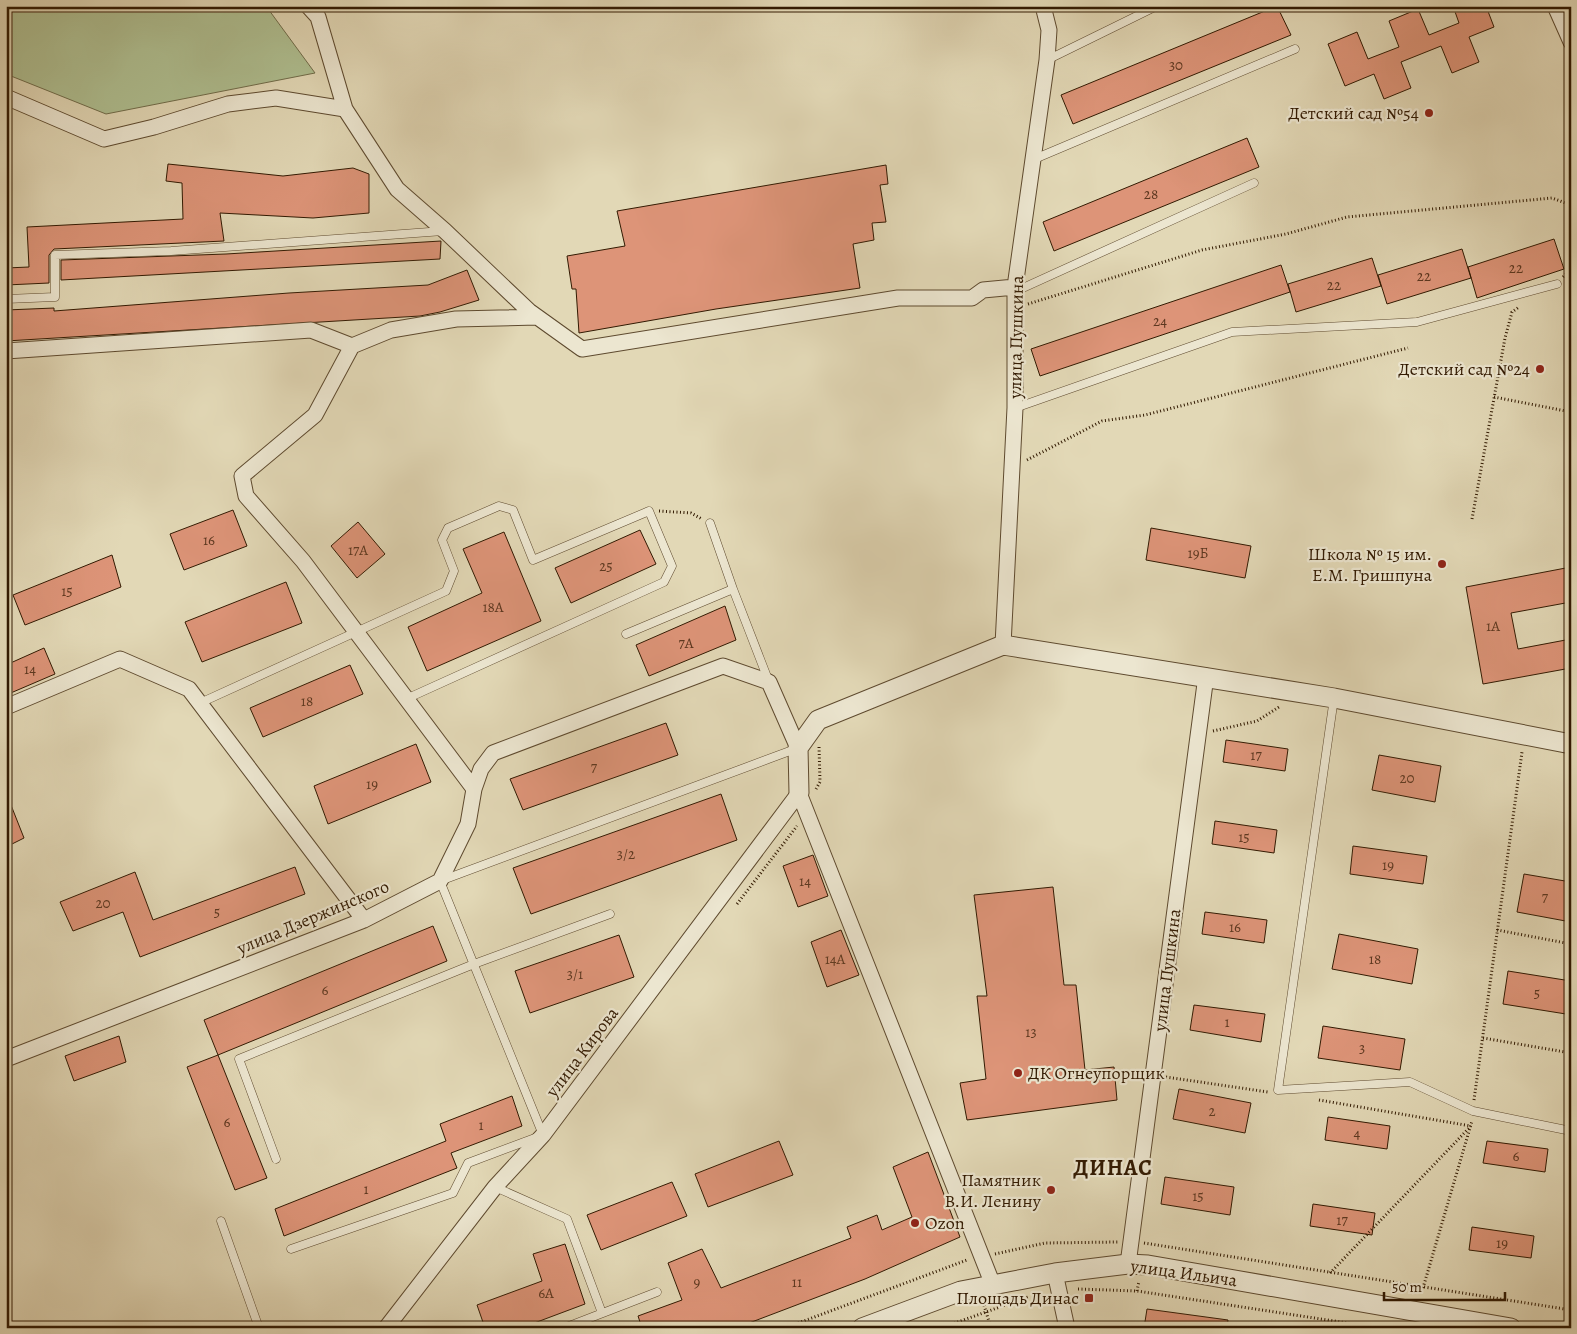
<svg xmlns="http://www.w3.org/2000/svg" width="1577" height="1334" font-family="Alegreya,serif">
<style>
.green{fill:#afbf91;stroke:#706c4a}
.building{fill:#dd9478;stroke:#321a02}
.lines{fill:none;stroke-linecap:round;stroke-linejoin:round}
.service-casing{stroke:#5e4a2f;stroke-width:9}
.minor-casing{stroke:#5e4a2f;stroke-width:17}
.tertiary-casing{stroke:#5e4a2f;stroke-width:21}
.path{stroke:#321a02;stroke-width:3;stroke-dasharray:1 2.5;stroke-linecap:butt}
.service{stroke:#ece6d0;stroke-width:8}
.minor{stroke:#ece6d0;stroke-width:15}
.tertiary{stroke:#ece6d0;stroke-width:19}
.poi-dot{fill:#8f2418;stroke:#ece6d0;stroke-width:2}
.labels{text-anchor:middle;stroke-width:4.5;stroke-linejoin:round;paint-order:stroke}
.number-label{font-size:15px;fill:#5d3820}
.poi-label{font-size:18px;fill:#321a02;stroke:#ece6d0;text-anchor:end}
.street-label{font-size:18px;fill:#321a02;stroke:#ece6d0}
.district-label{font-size:22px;font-weight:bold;letter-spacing:1px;fill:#321a02;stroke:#ece6d0}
</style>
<rect width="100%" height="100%" fill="#e2d8b6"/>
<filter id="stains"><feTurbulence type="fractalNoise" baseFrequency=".004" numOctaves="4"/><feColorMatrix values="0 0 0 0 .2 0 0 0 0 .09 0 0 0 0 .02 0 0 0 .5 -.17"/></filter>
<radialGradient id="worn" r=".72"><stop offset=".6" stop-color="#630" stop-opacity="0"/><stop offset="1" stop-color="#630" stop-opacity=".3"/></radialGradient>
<!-- green -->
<path class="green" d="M 6,6 L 266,6 L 315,73 L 106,114 L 6,74 Z"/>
<!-- building -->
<path class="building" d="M 1277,6 L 1291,35 L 1073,124 L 1061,95 Z
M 1453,6 L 1486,6 L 1494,27 L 1469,37 L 1479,62 L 1452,73 L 1441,46 L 1401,62 L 1411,88 L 1384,99 L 1374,74 L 1345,86 L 1328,44 L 1357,32 L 1368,59 L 1399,47 L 1389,21 L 1418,9 L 1429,35 L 1459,23 Z
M 1247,138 L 1259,167 L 1054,251 L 1043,222 Z
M 168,164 L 283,176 L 353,168 L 369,174 L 369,213 L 313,218 L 220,213 L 224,241 L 54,249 L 49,255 L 49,283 L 6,285 L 6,268 L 29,267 L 27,227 L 183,219 L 182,183 L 166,181 Z
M 886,165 L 888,184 L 880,185 L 886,222 L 872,223 L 874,240 L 853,244 L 860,288 L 716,309 L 579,333 L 576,289 L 572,289 L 567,256 L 625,246 L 617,211 Z
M 1554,239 L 1564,269 L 1477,298 L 1468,267 Z
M 441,241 L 440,259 L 61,280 L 61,260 L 226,254 Z
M 1462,249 L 1471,278 L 1387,304 L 1378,275 Z
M 1372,258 L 1381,286 L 1296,312 L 1288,284 Z
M 1281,265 L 1290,292 L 1040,376 L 1031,349 Z
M 467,270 L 479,300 L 440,312 L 420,316 L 6,341 L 6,310 L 54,308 L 54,311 L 289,293 L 428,285 Z
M 233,510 L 247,546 L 184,570 L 170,534 Z
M 358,522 L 385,554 L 357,578 L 331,546 Z
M 1151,528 L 1251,546 L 1245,578 L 1146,560 Z
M 640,530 L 656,564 L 571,603 L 555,568 Z
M 504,532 L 541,621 L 427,671 L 408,627 L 482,593 L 463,549 Z
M 112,555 L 121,587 L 25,625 L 13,595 Z
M 1571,567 L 1571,602 L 1511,613 L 1518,649 L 1571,639 L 1571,668 L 1483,684 L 1466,587 Z
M 286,582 L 302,623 L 202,662 L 185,622 Z
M 725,606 L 736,640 L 649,676 L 636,645 Z
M 44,648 L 55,674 L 6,695 L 6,665 Z
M 350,665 L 363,694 L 263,737 L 250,708 Z
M 666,723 L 678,755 L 523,810 L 510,779 Z
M 1226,740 L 1288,749 L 1285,771 L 1223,762 Z
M 416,744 L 431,782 L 328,824 L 314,786 Z
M 1379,755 L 1441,766 L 1435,802 L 1372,790 Z
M 721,794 L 737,840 L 531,914 L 513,868 Z
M 7,795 L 24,838 L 6,847 L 6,796 Z
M 1215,821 L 1277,830 L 1274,853 L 1212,844 Z
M 1353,846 L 1427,856 L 1423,884 L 1350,874 Z
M 813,855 L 828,896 L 798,907 L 783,866 Z
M 295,867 L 305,894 L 140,957 L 123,912 L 73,931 L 60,902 L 135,872 L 153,920 Z
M 1524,874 L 1571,882 L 1571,922 L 1517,912 Z
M 1053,887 L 1064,985 L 1076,985 L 1085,1070 L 1114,1067 L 1117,1100 L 967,1120 L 960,1083 L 986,1079 L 977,996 L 987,996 L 974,895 Z
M 1205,912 L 1267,920 L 1264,943 L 1202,934 Z
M 433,926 L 447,961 L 218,1055 L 204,1020 Z
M 841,930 L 859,975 L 827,987 L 811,942 Z
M 1339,934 L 1418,949 L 1412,984 L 1332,969 Z
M 619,935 L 634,977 L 530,1013 L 515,971 Z
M 1508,971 L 1571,981 L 1566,1014 L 1503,1004 Z
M 1194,1005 L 1265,1014 L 1261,1042 L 1190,1030 Z
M 1323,1026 L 1405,1039 L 1400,1070 L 1318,1058 Z
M 119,1036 L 126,1062 L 74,1081 L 65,1056 Z
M 218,1055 L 267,1178 L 235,1190 L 187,1067 Z
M 1179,1089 L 1251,1103 L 1245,1133 L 1173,1119 Z
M 512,1096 L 522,1126 L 451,1153 L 457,1168 L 284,1236 L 275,1209 L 446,1141 L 440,1124 Z
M 1328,1117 L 1390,1126 L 1387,1149 L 1325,1140 Z
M 779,1141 L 793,1175 L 708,1207 L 695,1174 Z
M 1487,1141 L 1548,1149 L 1545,1172 L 1483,1163 Z
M 928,1152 L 960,1237 L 865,1279 L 736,1328 L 642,1328 L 638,1316 L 682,1300 L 668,1263 L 702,1249 L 721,1288 L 851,1238 L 847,1227 L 877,1215 L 882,1230 L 912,1217 L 893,1167 Z
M 1165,1177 L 1234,1187 L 1230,1215 L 1161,1204 Z
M 672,1182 L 687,1216 L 601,1250 L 587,1215 Z
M 1313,1204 L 1375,1213 L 1372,1235 L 1310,1226 Z
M 1472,1227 L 1534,1236 L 1531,1258 L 1469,1250 Z
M 565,1244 L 585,1304 L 521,1328 L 485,1328 L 477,1305 L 542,1281 L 533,1254 Z
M 1147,1309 L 1228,1320 L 1227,1328 L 1144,1328 Z"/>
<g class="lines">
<defs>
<path id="service" d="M 1047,60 L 1157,6
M 1032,160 L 1295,49
M 1014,292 L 1254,183
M 6,299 L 55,297 L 55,255 L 171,251 L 443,231
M 1015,408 L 1232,332 L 1417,322 L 1557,284
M 710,523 L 733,589
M 626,634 L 733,589 L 769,682
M 1334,698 L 1278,1090 L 1410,1082 L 1473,1111 L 1571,1131
M 200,703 L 446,591 L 454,571 L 442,540 L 448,528 L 499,506 L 513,510 L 533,560 L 649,511 L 672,566 L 664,582 L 406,699
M 276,1159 L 239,1059 L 474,964 L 610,914
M 495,1187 L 567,1219 L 602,1313
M 221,1221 L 259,1328
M 291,1249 L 453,1193 L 468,1163 L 543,1135 L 440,881 L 798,748
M 564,1328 L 657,1292"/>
<path id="minor" d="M 308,6 L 318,17 L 345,109 L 397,189 L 445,231 L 529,311 L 582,349 L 898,298 L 972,298 L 983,290 L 1015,287
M 1555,6 L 1571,42
M 6,97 L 104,139 L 154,127 L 228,104 L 276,98 L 345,109
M 6,351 L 311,330 L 352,346
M 1003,645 L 1015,408 L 1015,287 L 1047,60 L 1049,30 L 1043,6
M 6,707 L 120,659 L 189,689 L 364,920
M 474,789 L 303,561 L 246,496 L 242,476 L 315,415 L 352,346 L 391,330 L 456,319 L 537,317
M 799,793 L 993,1285
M 6,1059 L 364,920 L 440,881 L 468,824 L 474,789 L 481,769 L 493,753 L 723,666 L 769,682 L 798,748
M 1128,1264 L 1206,676
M 1055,1273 L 1067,1328
M 386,1328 L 495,1187 L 543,1135 L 799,793"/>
<path id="tertiary" d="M 799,793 L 798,748 L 818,720 L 1003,645 L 1334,698 L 1571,744
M 862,1328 L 961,1291 L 1055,1273 L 1128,1264 L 1148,1265 L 1511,1328"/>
</defs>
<!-- service casing -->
<use href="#service" class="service-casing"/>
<!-- minor casing -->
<use href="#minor" class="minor-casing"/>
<!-- tertiary casing -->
<use href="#tertiary" class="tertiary-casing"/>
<!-- path -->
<path class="path" d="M 1563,277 L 1571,269
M 1028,304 L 1202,250 L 1286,234 L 1347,217 L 1552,198 L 1571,205
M 1494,397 L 1571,412
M 1027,460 L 1102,421 L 1145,415 L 1408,348
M 659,511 L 691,513 L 702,519
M 1472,519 L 1505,338 L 1512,312 L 1519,307
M 1213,731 L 1257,721 L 1279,707
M 816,789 L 820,782 L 819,746
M 737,904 L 797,826
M 1497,930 L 1571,944
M 1483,1038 L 1571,1053
M 1166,1077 L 1268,1092
M 1319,1100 L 1471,1126
M 1474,1100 L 1522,752
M 1144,1243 L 1571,1310
M 995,1254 L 1045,1243 L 1118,1242
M 1330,1273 L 1471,1126
M 1423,1288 L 1472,1121
M 1078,1289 L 1137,1291 L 1380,1328
M 1137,1291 L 1139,1281
M 983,1302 L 991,1328
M 785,1328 L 967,1260
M 941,1328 L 1028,1297"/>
<!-- service -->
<use href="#service" class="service"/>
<!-- minor -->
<use href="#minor" class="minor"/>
<!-- tertiary -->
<use href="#tertiary" class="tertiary"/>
</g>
<!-- markers -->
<g class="poi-dot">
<circle cx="1429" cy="113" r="5"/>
<circle cx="1540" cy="369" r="5"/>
<circle cx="1442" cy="564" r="5"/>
<circle cx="1018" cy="1073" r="5"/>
<circle cx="1051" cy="1190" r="5"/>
<circle cx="915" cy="1223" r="5"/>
<rect x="1084" y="1293" width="10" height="10" rx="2.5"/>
</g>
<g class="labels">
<!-- number labels -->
<g class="number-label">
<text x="1176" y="70">30</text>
<text x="1151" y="199">28</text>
<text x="1516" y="273">22</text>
<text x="1424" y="281">22</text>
<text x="1334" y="290">22</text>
<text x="1160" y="326">24</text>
<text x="209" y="545">16</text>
<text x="358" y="555">17А</text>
<text x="1198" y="558">19Б</text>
<text x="606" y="571">25</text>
<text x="67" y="596">15</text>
<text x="493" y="612">18А</text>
<text x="1493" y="631">1А</text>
<text x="686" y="648">7А</text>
<text x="30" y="674">14</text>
<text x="307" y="706">18</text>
<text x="1256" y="760">17</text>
<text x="594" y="772">7</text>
<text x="1407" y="783">20</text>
<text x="372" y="789">19</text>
<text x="1244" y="842">15</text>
<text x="626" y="859">3/2</text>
<text x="1388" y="870">19</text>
<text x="805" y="886">14</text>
<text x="1545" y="902">7</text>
<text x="103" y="908">20</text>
<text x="217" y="917">5</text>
<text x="1235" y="932">16</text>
<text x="835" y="964">14А</text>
<text x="1375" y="964">18</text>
<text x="575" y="979">3/1</text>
<text x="325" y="995">6</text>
<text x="1537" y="998">5</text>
<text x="1227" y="1027">1</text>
<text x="1031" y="1037">13</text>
<text x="1362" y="1053">3</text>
<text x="1212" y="1116">2</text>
<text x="227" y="1127">6</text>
<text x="481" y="1130">1</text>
<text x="1357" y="1138">4</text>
<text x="1516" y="1161">6</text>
<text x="366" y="1194">1</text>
<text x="1198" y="1201">15</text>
<text x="1342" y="1225">17</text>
<text x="1502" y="1248">19</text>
<text x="697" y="1287">9</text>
<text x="797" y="1287">11</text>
<text x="546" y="1298">6А</text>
</g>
<!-- poi labels -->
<g class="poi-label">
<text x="1419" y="119">Детский сад №54</text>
<text x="1530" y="375">Детский сад №24</text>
<text x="1432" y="560">Школа № 15 им.<tspan x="1432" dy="21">Е.М. Гришпуна</tspan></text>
<text x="1028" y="1079" text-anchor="start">ДК Огнеупорщик</text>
<text x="1041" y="1186">Памятник<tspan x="1041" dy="21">В.И. Ленину</tspan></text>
<text x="925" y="1229" text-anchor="start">Ozon</text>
<text x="1079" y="1304">Площадь Динас</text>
</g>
<!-- street labels -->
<g class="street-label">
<text transform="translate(1016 337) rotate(-89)" y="6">улица Пушкина</text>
<text transform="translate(313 917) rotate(-23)" y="6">улица Дзержинского</text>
<text transform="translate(1167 970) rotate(-83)" y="6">улица Пушкина</text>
<text transform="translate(582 1052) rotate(-53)" y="6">улица Кирова</text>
<text transform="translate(1184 1273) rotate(8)" y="6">улица Ильича</text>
</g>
<!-- district labels -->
<g class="district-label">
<text x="1113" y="1175">ДИНАС</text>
</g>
</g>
<!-- margin -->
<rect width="1577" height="1334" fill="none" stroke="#e2d8b6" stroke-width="25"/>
<rect x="8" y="8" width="1562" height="1319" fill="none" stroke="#321a02" stroke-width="2.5"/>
<rect x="12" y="12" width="1552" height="1309" fill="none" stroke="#321a02"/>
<!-- scale -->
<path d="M1384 1292v8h121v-8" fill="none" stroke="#321a02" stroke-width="2.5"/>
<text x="1392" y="1292" font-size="15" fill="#321a02" stroke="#ece6d0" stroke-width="4" paint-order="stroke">50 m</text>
<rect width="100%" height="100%" filter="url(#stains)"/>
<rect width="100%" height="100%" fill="url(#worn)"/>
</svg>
